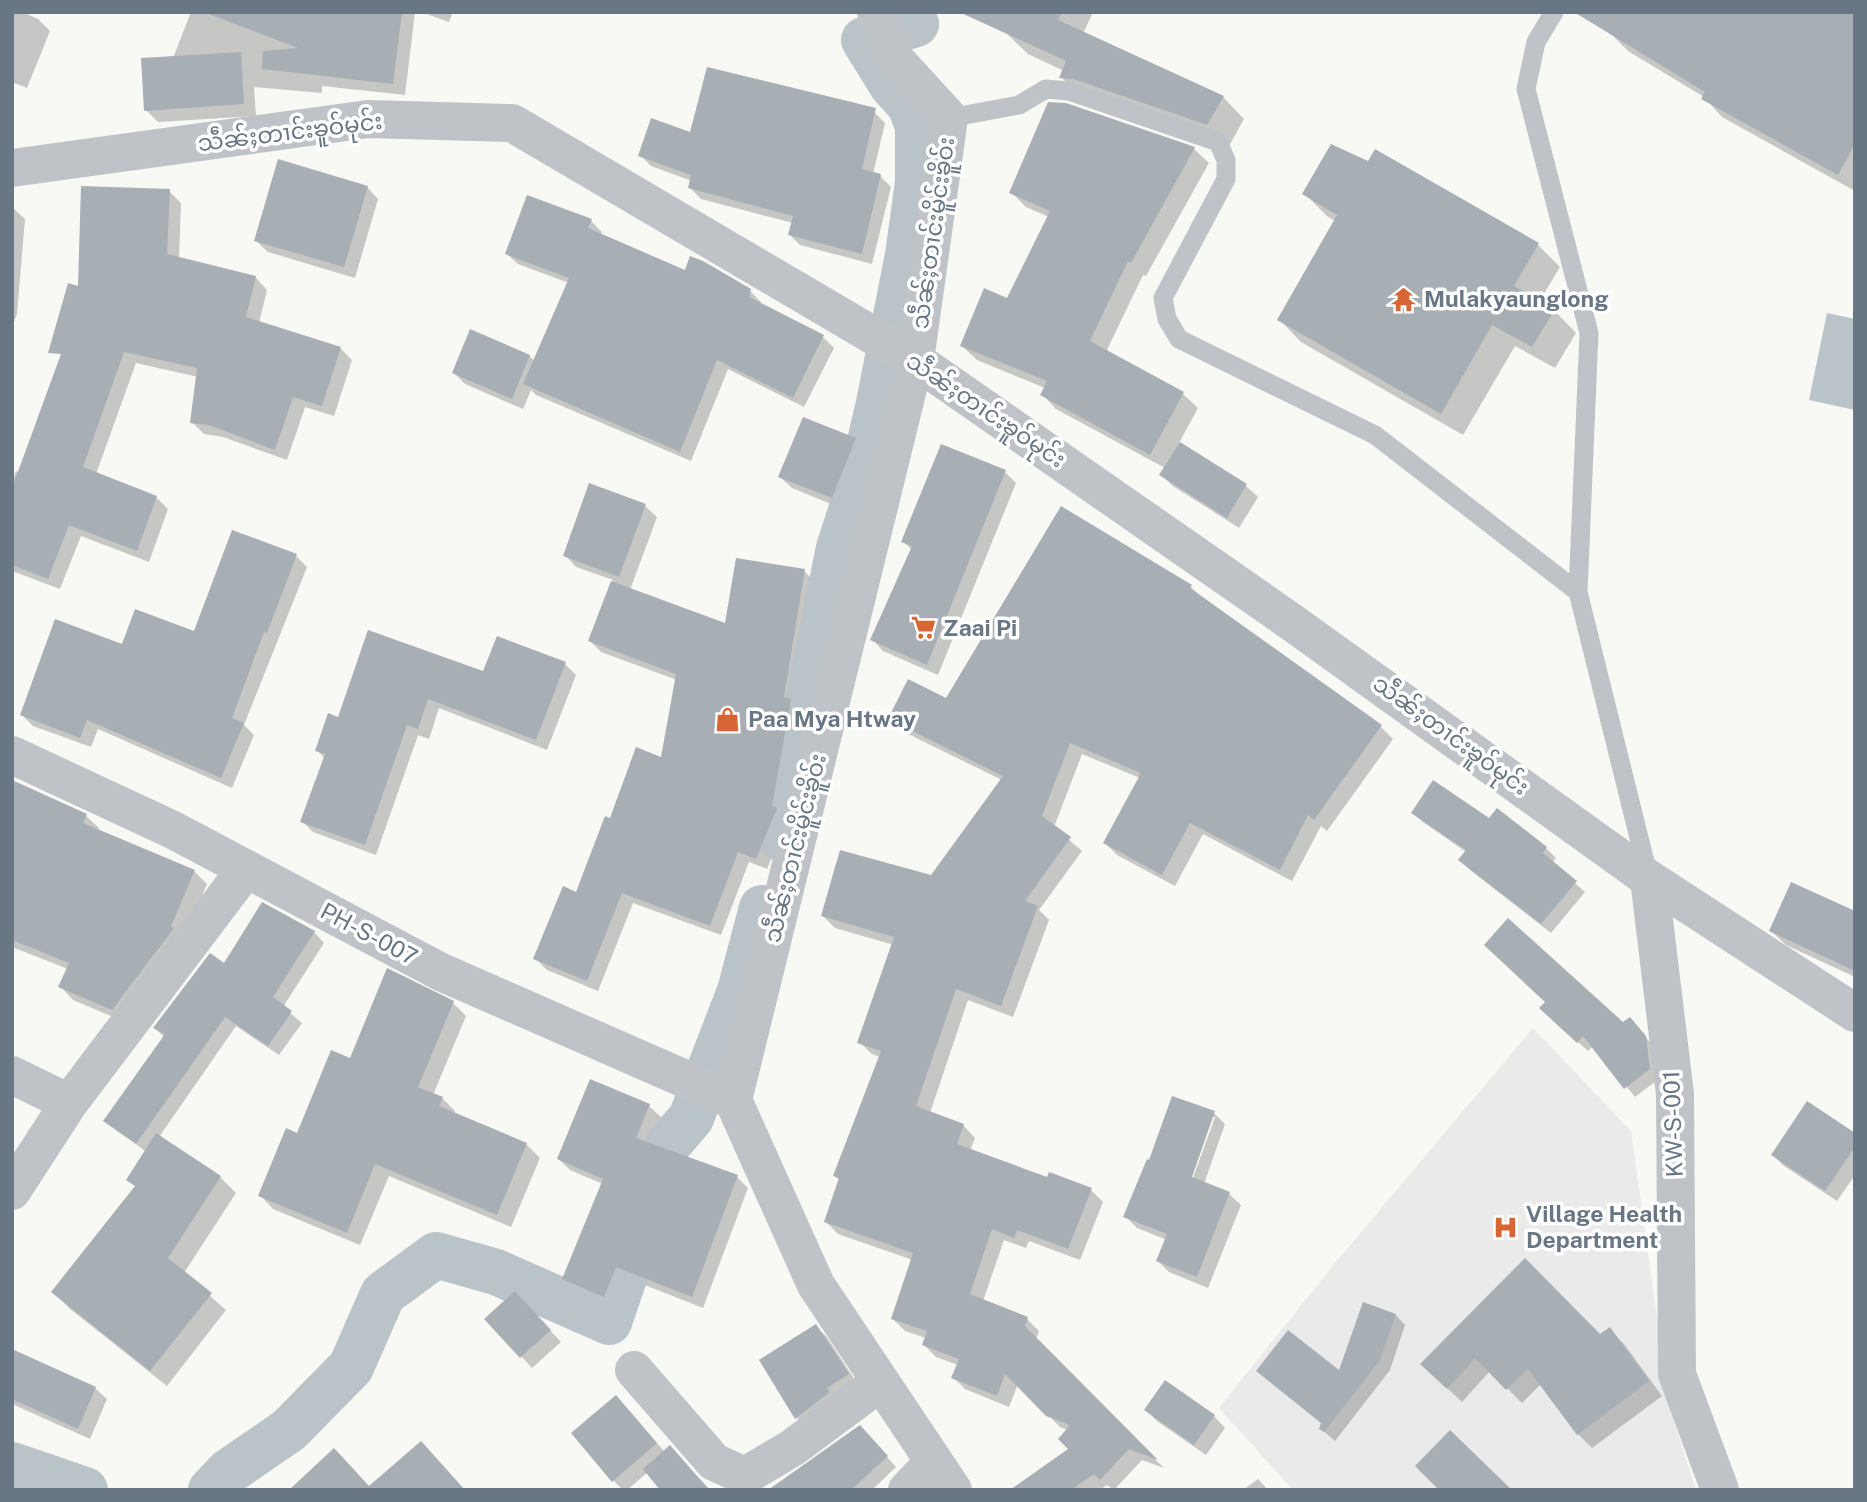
<svg xmlns="http://www.w3.org/2000/svg" width="1867" height="1502" font-family="'Public Sans','Noto Sans Myanmar',sans-serif">
<style>
.built{fill:#e9eae9}
.water{fill:#b9c3c8}
.shadow{fill:#0003;fill-rule:evenodd}
.lines{fill:none;stroke-linecap:round;stroke-linejoin:round}
.canal{stroke:#b9c3c8;stroke-width:46}
.building{fill:#a7aeb4}
.lane{stroke:#bfc3c7;stroke-width:19}
.street{stroke:#bfc3c7;stroke-width:38}
.labels{text-anchor:middle;stroke-width:7;stroke-linejoin:round;paint-order:stroke}
.street-label{font-size:23px;fill:#697684;stroke:#fff}
.poi-label{font-size:23px;font-weight:bold;fill:#697684;stroke:#fff;text-anchor:start}
</style>
<rect width="100%" height="100%" fill="#f8f8f5"/>
<!-- built -->
<path class="built" d="M 1533,1028 L 1631,1131 L 1669,1405 L 1696,1490 L 1293,1490 L 1219,1408 L 1336,1262 Z"/>
<!-- water -->
<path class="water" d="M 1827,313 L 1855,319 L 1855,410 L 1809,400 Z"/>
<!-- shadow -->
<path class="shadow" d="M 12,12 L 22,12 L 38,19 L 50,31 L 27,88 L 12,82 Z
M 191,12 L 415,12 L 405,95 L 322,86 L 322,93 L 254,87 L 256,116 L 158,122 L 146,110 L 173,58 Z
M 421,12 L 453,12 L 449,22 Z
M 979,12 L 1093,12 L 1083,34 L 1223,97 L 1244,119 L 1229,146 L 1082,99 L 1061,77 L 1064,71 L 1028,54 L 1006,33 Z
M 1855,12 L 1855,191 L 1722,117 L 1704,97 L 1628,51 L 1609,32 Z
M 1066,105 L 1194,149 L 1209,163 L 1146,276 L 1143,275 L 1106,352 L 1183,394 L 1198,408 L 1179,443 L 1246,486 L 1258,497 L 1239,528 L 1173,486 L 1161,475 L 1165,468 L 1056,409 L 1042,394 L 1045,388 L 977,360 L 962,346 L 1008,300 L 1049,217 L 1026,207 L 1011,192 Z
M 874,112 L 885,123 L 873,174 L 880,176 L 891,187 L 872,264 L 800,245 L 790,235 L 793,223 L 701,199 L 690,188 L 692,181 L 651,166 L 640,155 L 691,134 Z
M 367,187 L 378,199 L 355,278 L 268,252 L 256,241 Z
M 169,191 L 181,203 L 179,259 L 256,278 L 267,290 L 259,323 L 340,348 L 352,360 L 334,416 L 305,407 L 287,460 L 223,437 L 204,434 L 192,422 L 198,377 L 136,363 L 96,474 L 156,497 L 168,509 L 149,562 L 81,536 L 60,589 L 12,571 L 12,483 L 16,471 L 20,473 L 67,342 L 79,288 Z
M 1305,194 L 1538,245 L 1560,267 L 1539,302 L 1554,310 L 1576,333 L 1555,368 L 1515,346 L 1463,435 L 1301,342 L 1279,319 L 1335,221 L 1327,216 Z
M 12,207 L 25,219 L 17,314 L 12,327 Z
M 591,221 L 602,232 L 600,235 L 686,273 L 750,291 L 761,302 L 760,305 L 823,337 L 834,348 L 804,407 L 728,369 L 691,461 L 536,395 L 531,390 L 523,409 L 465,384 L 454,373 L 529,356 L 535,361 L 569,283 L 518,264 L 507,254 Z
M 855,440 L 866,451 L 843,509 L 792,488 L 780,477 Z
M 1005,472 L 1016,483 L 938,675 L 883,651 L 872,639 L 912,550 L 903,541 Z
M 590,485 L 645,506 L 657,517 L 630,590 L 726,625 L 804,571 L 815,582 L 795,705 L 801,711 L 782,816 L 787,820 L 767,869 L 749,862 L 721,935 L 633,903 L 598,991 L 547,970 L 536,959 L 577,894 L 611,820 L 663,759 L 677,680 L 601,652 L 590,641 L 613,580 L 576,567 L 565,555 Z
M 296,556 L 307,567 L 244,725 L 254,735 L 232,788 L 98,729 L 91,747 L 33,726 L 22,715 L 123,646 L 195,633 Z
M 1191,587 L 1203,599 L 1381,727 L 1393,739 L 1327,831 L 1321,826 L 1292,881 L 1203,834 L 1175,886 L 1117,855 L 1105,843 L 1140,778 L 1082,754 L 1054,827 L 1082,851 L 1039,910 L 1049,920 L 1013,1017 L 968,1000 L 930,1113 L 963,1125 L 975,1138 L 970,1151 L 1048,1180 L 1091,1190 L 1103,1202 L 1080,1260 L 1029,1241 L 1026,1248 L 1004,1240 L 983,1301 L 1027,1319 L 1039,1331 L 1036,1340 L 1164,1468 L 1142,1460 L 1114,1490 L 1107,1485 L 1100,1490 L 1030,1490 L 1071,1449 L 1068,1430 L 1060,1427 L 1018,1384 L 1009,1407 L 965,1389 L 953,1377 L 958,1365 L 936,1357 L 924,1345 L 926,1338 L 905,1331 L 893,1319 L 913,1260 L 838,1234 L 826,1222 L 840,1181 L 835,1176 L 880,1057 L 872,1054 L 859,1042 L 894,945 L 835,928 L 823,916 L 932,877 L 1002,780 L 902,731 L 890,718 L 946,701 Z
M 498,638 L 565,664 L 576,675 L 547,750 L 439,708 L 429,739 L 418,735 L 376,855 L 313,832 L 302,821 L 325,759 L 317,750 L 339,719 L 484,674 Z
M 12,782 L 86,816 L 99,828 L 98,831 L 194,871 L 207,884 L 183,940 L 125,1022 L 73,1000 L 61,987 L 68,969 L 12,947 Z
M 1413,813 L 1490,821 L 1546,848 L 1556,858 L 1552,863 L 1585,892 L 1551,933 L 1470,870 L 1460,860 L 1466,852 L 1423,822 Z
M 1855,913 L 1855,977 L 1786,945 L 1771,931 Z
M 314,932 L 324,943 L 283,1007 L 302,1023 L 279,1055 L 236,1026 L 159,1137 L 220,1177 L 236,1193 L 184,1273 L 226,1310 L 167,1386 L 69,1308 L 54,1292 L 136,1187 L 128,1179 L 146,1152 L 106,1120 L 164,1037 L 155,1028 L 225,966 Z
M 453,1003 L 466,1016 L 433,1095 L 442,1098 L 455,1111 L 454,1114 L 526,1144 L 540,1158 L 511,1227 L 389,1176 L 360,1245 L 273,1209 L 260,1195 L 298,1135 L 351,1060 Z
M 1551,1018 L 1623,1025 L 1630,1019 L 1655,1048 L 1659,1079 L 1635,1097 L 1593,1046 L 1588,1051 Z
M 591,1081 L 649,1106 L 661,1117 L 649,1144 L 737,1177 L 748,1188 L 703,1308 L 627,1278 L 615,1307 L 575,1290 L 564,1279 L 603,1184 L 570,1170 L 559,1159 Z
M 1214,1113 L 1225,1124 L 1204,1184 L 1229,1194 L 1241,1205 L 1208,1288 L 1169,1272 L 1158,1261 L 1167,1240 L 1137,1228 L 1125,1216 ZM 1211,1117 L 1215,1117 L 1190,1186 L 1187,1184 Z
M 1855,1136 L 1855,1175 L 1837,1201 L 1784,1166 L 1773,1155 Z
M 527,1305 L 561,1342 L 532,1368 L 521,1356 Z
M 1396,1315 L 1405,1325 L 1390,1370 L 1335,1441 L 1321,1429 L 1323,1424 L 1258,1371 L 1340,1373 Z
M 815,1326 L 827,1337 L 859,1386 L 808,1429 L 796,1417 Z
M 1609,1329 L 1624,1344 L 1662,1396 L 1592,1448 L 1578,1434 L 1541,1384 L 1522,1403 L 1490,1371 L 1462,1402 L 1422,1364 L 1600,1337 Z
M 12,1352 L 95,1388 L 107,1399 L 90,1439 L 12,1404 Z
M 1165,1382 L 1214,1416 L 1225,1428 L 1206,1455 L 1157,1421 L 1146,1410 Z
M 616,1397 L 665,1452 L 648,1472 L 627,1490 L 623,1490 L 614,1481 Z
M 869,1437 L 896,1467 L 872,1490 L 770,1490 Z
M 1258,1479 L 1268,1490 L 1243,1490 Z"/>
<g class="lines">
<!-- canal -->
<path class="canal" d="M 780,838 L 839,548 L 862,477 L 879,403 L 908,255 L 918,182 L 918,126 L 910,105 L 892,85 L 864,40 L 916,24 L 910,12
M 12,1465 L 85,1490
M 211,1490 L 228,1472 L 289,1430 L 351,1367 L 383,1294 L 436,1255 L 496,1272 L 609,1322 L 629,1263 L 633,1225 L 646,1185 L 666,1147 L 691,1118 L 740,991 L 762,908"/>
</g>
<!-- building -->
<path class="building" d="M 212,12 L 402,12 L 393,84 L 262,69 L 263,51 L 298,48 L 211,15 Z
M 959,12 L 1062,12 L 1058,20 L 1224,96 L 1207,125 L 1073,79 L 1059,78 L 1066,61 Z
M 1574,12 L 1855,12 L 1855,144 L 1838,175 L 1701,99 L 1705,92 Z
M 241,52 L 244,104 L 144,111 L 141,58 Z
M 707,67 L 876,108 L 862,169 L 881,174 L 862,254 L 788,235 L 793,216 L 688,188 L 691,175 L 638,156 L 651,118 L 690,132 Z
M 1048,102 L 1066,103 L 1195,147 L 1131,263 L 1128,261 L 1090,341 L 1184,392 L 1150,455 L 1040,395 L 1047,381 L 960,346 L 984,288 L 1007,298 L 1050,211 L 1009,193 Z
M 1331,144 L 1368,161 L 1375,149 L 1539,243 L 1514,286 L 1555,309 L 1532,347 L 1492,325 L 1441,414 L 1277,320 L 1337,215 L 1302,194 Z
M 278,159 L 368,186 L 344,267 L 254,241 Z
M 81,186 L 170,189 L 167,254 L 256,276 L 246,317 L 341,347 L 322,406 L 293,397 L 275,450 L 209,425 L 190,423 L 197,368 L 124,352 L 83,467 L 157,496 L 137,551 L 69,525 L 48,579 L 12,565 L 12,488 L 61,354 L 48,353 L 68,283 L 78,286 Z
M 527,195 L 592,219 L 588,228 L 685,270 L 690,256 L 703,261 L 751,289 L 749,297 L 824,335 L 793,398 L 717,360 L 680,452 L 523,384 L 569,278 L 505,254 Z
M 470,329 L 530,355 L 512,399 L 452,373 Z
M 803,417 L 856,438 L 832,498 L 778,477 Z
M 1180,442 L 1247,484 L 1227,518 L 1159,475 Z
M 941,444 L 1006,470 L 927,665 L 870,640 L 912,546 L 901,542 Z
M 589,483 L 646,504 L 619,577 L 563,556 Z
M 1061,506 L 1192,585 L 1190,588 L 1382,725 L 1314,820 L 1308,815 L 1280,870 L 1190,823 L 1162,875 L 1103,843 L 1141,773 L 1070,743 L 1042,816 L 1071,837 L 1025,901 L 1038,906 L 1001,1006 L 956,989 L 916,1106 L 964,1124 L 957,1144 L 1047,1177 L 1049,1172 L 1092,1188 L 1068,1249 L 1017,1230 L 1014,1238 L 992,1229 L 970,1294 L 1028,1317 L 1025,1326 L 1158,1460 L 1129,1449 L 1100,1480 L 1094,1474 L 1071,1490 L 1010,1490 L 1068,1449 L 1058,1439 L 1070,1425 L 1046,1416 L 1005,1374 L 997,1396 L 951,1378 L 959,1359 L 922,1345 L 927,1331 L 891,1319 L 913,1253 L 824,1222 L 839,1178 L 833,1176 L 881,1051 L 857,1043 L 894,937 L 821,916 L 840,850 L 931,875 L 1003,776 L 888,719 L 908,679 L 946,698 Z
M 232,530 L 297,554 L 267,633 L 264,632 L 232,718 L 244,723 L 221,778 L 87,720 L 80,738 L 20,715 L 55,619 L 122,644 L 135,609 L 194,631 Z
M 736,558 L 805,569 L 784,697 L 791,699 L 772,806 L 777,808 L 756,859 L 738,852 L 710,926 L 622,893 L 587,981 L 533,959 L 563,886 L 576,892 L 605,816 L 610,818 L 636,747 L 661,757 L 676,674 L 588,641 L 611,581 L 725,623 Z
M 368,630 L 483,671 L 497,636 L 566,662 L 536,740 L 428,699 L 418,729 L 407,725 L 365,845 L 300,822 L 325,754 L 315,751 L 328,713 L 338,717 Z
M 12,780 L 87,814 L 83,823 L 195,870 L 171,926 L 174,928 L 112,1010 L 58,987 L 69,963 L 12,940 Z
M 1433,780 L 1489,818 L 1497,808 L 1547,847 L 1543,853 L 1577,881 L 1541,924 L 1458,860 L 1466,850 L 1411,813 Z
M 1791,882 L 1855,911 L 1855,971 L 1769,931 Z
M 262,902 L 315,931 L 273,997 L 292,1011 L 268,1046 L 225,1017 L 136,1144 L 103,1121 L 165,1034 L 153,1028 L 210,953 L 224,963 Z
M 1508,918 L 1623,1022 L 1630,1017 L 1646,1036 L 1650,1069 L 1624,1089 L 1583,1036 L 1577,1043 L 1539,1008 L 1545,1002 L 1484,945 Z
M 387,968 L 454,1001 L 418,1087 L 443,1097 L 439,1106 L 527,1143 L 497,1215 L 375,1164 L 347,1233 L 258,1196 L 286,1128 L 297,1133 L 331,1050 L 350,1058 Z
M 590,1079 L 650,1104 L 636,1138 L 738,1175 L 692,1297 L 616,1267 L 604,1297 L 562,1279 L 603,1179 L 557,1159 Z
M 1172,1096 L 1215,1111 L 1192,1177 L 1230,1192 L 1197,1277 L 1156,1261 L 1167,1234 L 1123,1217 L 1147,1159 L 1149,1160 Z
M 1807,1101 L 1855,1133 L 1855,1147 L 1825,1191 L 1771,1155 Z
M 156,1133 L 221,1176 L 168,1258 L 212,1293 L 150,1371 L 51,1292 L 135,1186 L 126,1180 Z
M 1525,1258 L 1600,1334 L 1610,1327 L 1649,1381 L 1577,1435 L 1528,1369 L 1506,1390 L 1475,1358 L 1447,1389 L 1420,1364 Z
M 515,1291 L 551,1330 L 520,1358 L 484,1319 Z
M 1363,1302 L 1396,1314 L 1380,1360 L 1324,1432 L 1319,1429 L 1321,1423 L 1256,1371 L 1288,1330 L 1339,1370 Z
M 816,1324 L 849,1374 L 827,1388 L 830,1392 L 795,1419 L 759,1360 Z
M 12,1349 L 96,1387 L 78,1429 L 12,1399 Z
M 1165,1380 L 1215,1415 L 1194,1445 L 1144,1410 Z
M 616,1395 L 657,1443 L 612,1482 L 571,1433 Z
M 860,1425 L 888,1456 L 851,1490 L 768,1490 Z
M 1450,1430 L 1512,1490 L 1439,1490 L 1415,1466 Z
M 421,1441 L 465,1490 L 289,1490 L 334,1448 L 369,1486 Z
M 670,1445 L 697,1476 L 710,1490 L 660,1490 L 643,1469 Z"/>
<g class="lines">
<!-- lane -->
<path class="lane" d="M 1554,12 L 1536,42 L 1526,89 L 1589,333 L 1578,592 L 1648,874
M 949,118 L 1019,105 L 1046,89 L 1069,91 L 1218,142 L 1226,160 L 1226,179 L 1163,298 L 1167,319 L 1179,339 L 1375,435 L 1578,592"/>
<!-- street -->
<path class="street" d="M 876,12 L 895,59 L 949,118 L 915,360 L 733,1100 L 816,1285 L 953,1490
M 12,168 L 368,119 L 512,123 L 915,360 L 1290,621 L 1649,879 L 1855,1013
M 12,755 L 173,830 L 441,972 L 733,1100
M 1649,879 L 1675,1094 L 1677,1374 L 1720,1490
M 12,1075 L 69,1103
M 12,1191 L 69,1103 L 246,869
M 634,1370 L 714,1462 L 745,1476 L 792,1448 L 881,1382
M 907,1490 L 934,1462"/>
</g>
<!-- icons -->
<defs>
<symbol id="temple-bare" viewBox="-9 -9 18 18"><path d="M0-6L5-2H3V0L6.5 2.5H4V6H1.5V3h-3V6H-4V2.5H-6.5L-3 0V-2H-5Z" fill="#d86635" stroke="#fff" stroke-width="2.5" paint-order="stroke"/></symbol>
<symbol id="supermarket-bare" viewBox="-9 -9 18 18"><path d="M-6-5.5h2.5l.6 2H6L4.5 2H-2.5L-4.4-4H-6ZM-1.5 3.2a1.3 1.3 0 1 0 .1 0ZM3 3.2a1.3 1.3 0 1 0 .1 0Z" fill="#d86635" stroke="#fff" stroke-width="2.5" paint-order="stroke"/></symbol>
<symbol id="shop-bare" viewBox="-9 -9 18 18"><path d="M-5-2.5h2.3a2.7 3.5 0 0 1 5.4 0H5L5.5 6h-11ZM-1.5-2.5h3a1.5 2.3 0 0 0-3 0Z" fill="#d86635" stroke="#fff" stroke-width="2.5" paint-order="stroke"/></symbol>
<symbol id="hospital-bare" viewBox="-9 -9 18 18"><path d="M-5-5h3v3.5h4V-5h3V5h-3V1.5h-4V5h-3Z" fill="#d86635" stroke="#fff" stroke-width="2.5" paint-order="stroke"/></symbol>
</defs>
<g fill-rule="evenodd">
<use href="#temple-bare" x="1386" y="282" width="35" height="35"/>
<use href="#supermarket-bare" x="906" y="610" width="35" height="35"/>
<use href="#shop-bare" x="710" y="702" width="35" height="35"/>
<use href="#hospital-bare" x="1488" y="1210" width="35" height="35"/>
</g>
<g class="labels">
<!-- street labels -->
<g class="street-label">
<text transform="translate(290 132) rotate(-7)" y="8">သဵၼ်ႈတၢင်းၶူဝ်မုင်း</text>
<text transform="translate(933 233) rotate(-82)" y="8">သဵၼ်ႈတၢင်းမိူင်းၶိူဝ်း</text>
<text transform="translate(986 410) rotate(34)" y="8">သဵၼ်ႈတၢင်းၶူဝ်မုင်း</text>
<text transform="translate(1451 735) rotate(36)" y="8">သဵၼ်ႈတၢင်းၶူဝ်မုင်း</text>
<text transform="translate(795 848) rotate(-76)" y="8">သဵၼ်ႈတၢင်းမိူင်းၶိူဝ်း</text>
<text transform="translate(369 934) rotate(28)" y="8">PH-S-007</text>
<text transform="translate(1673 1124) rotate(-92)" y="8">KW-S-001</text>
</g>
<!-- poi labels -->
<g class="poi-label">
<text x="1424" y="307">Mulakyaunglong</text>
<text x="943" y="636">Zaai Pi</text>
<text x="748" y="727">Paa Mya Htway</text>
<text x="1526" y="1222">Village Health<tspan x="1526" dy="26">Department</tspan></text>
</g>
</g>
<!-- border -->
<rect width="1867" height="1502" fill="none" stroke="#697684" stroke-width="28"/>
</svg>
